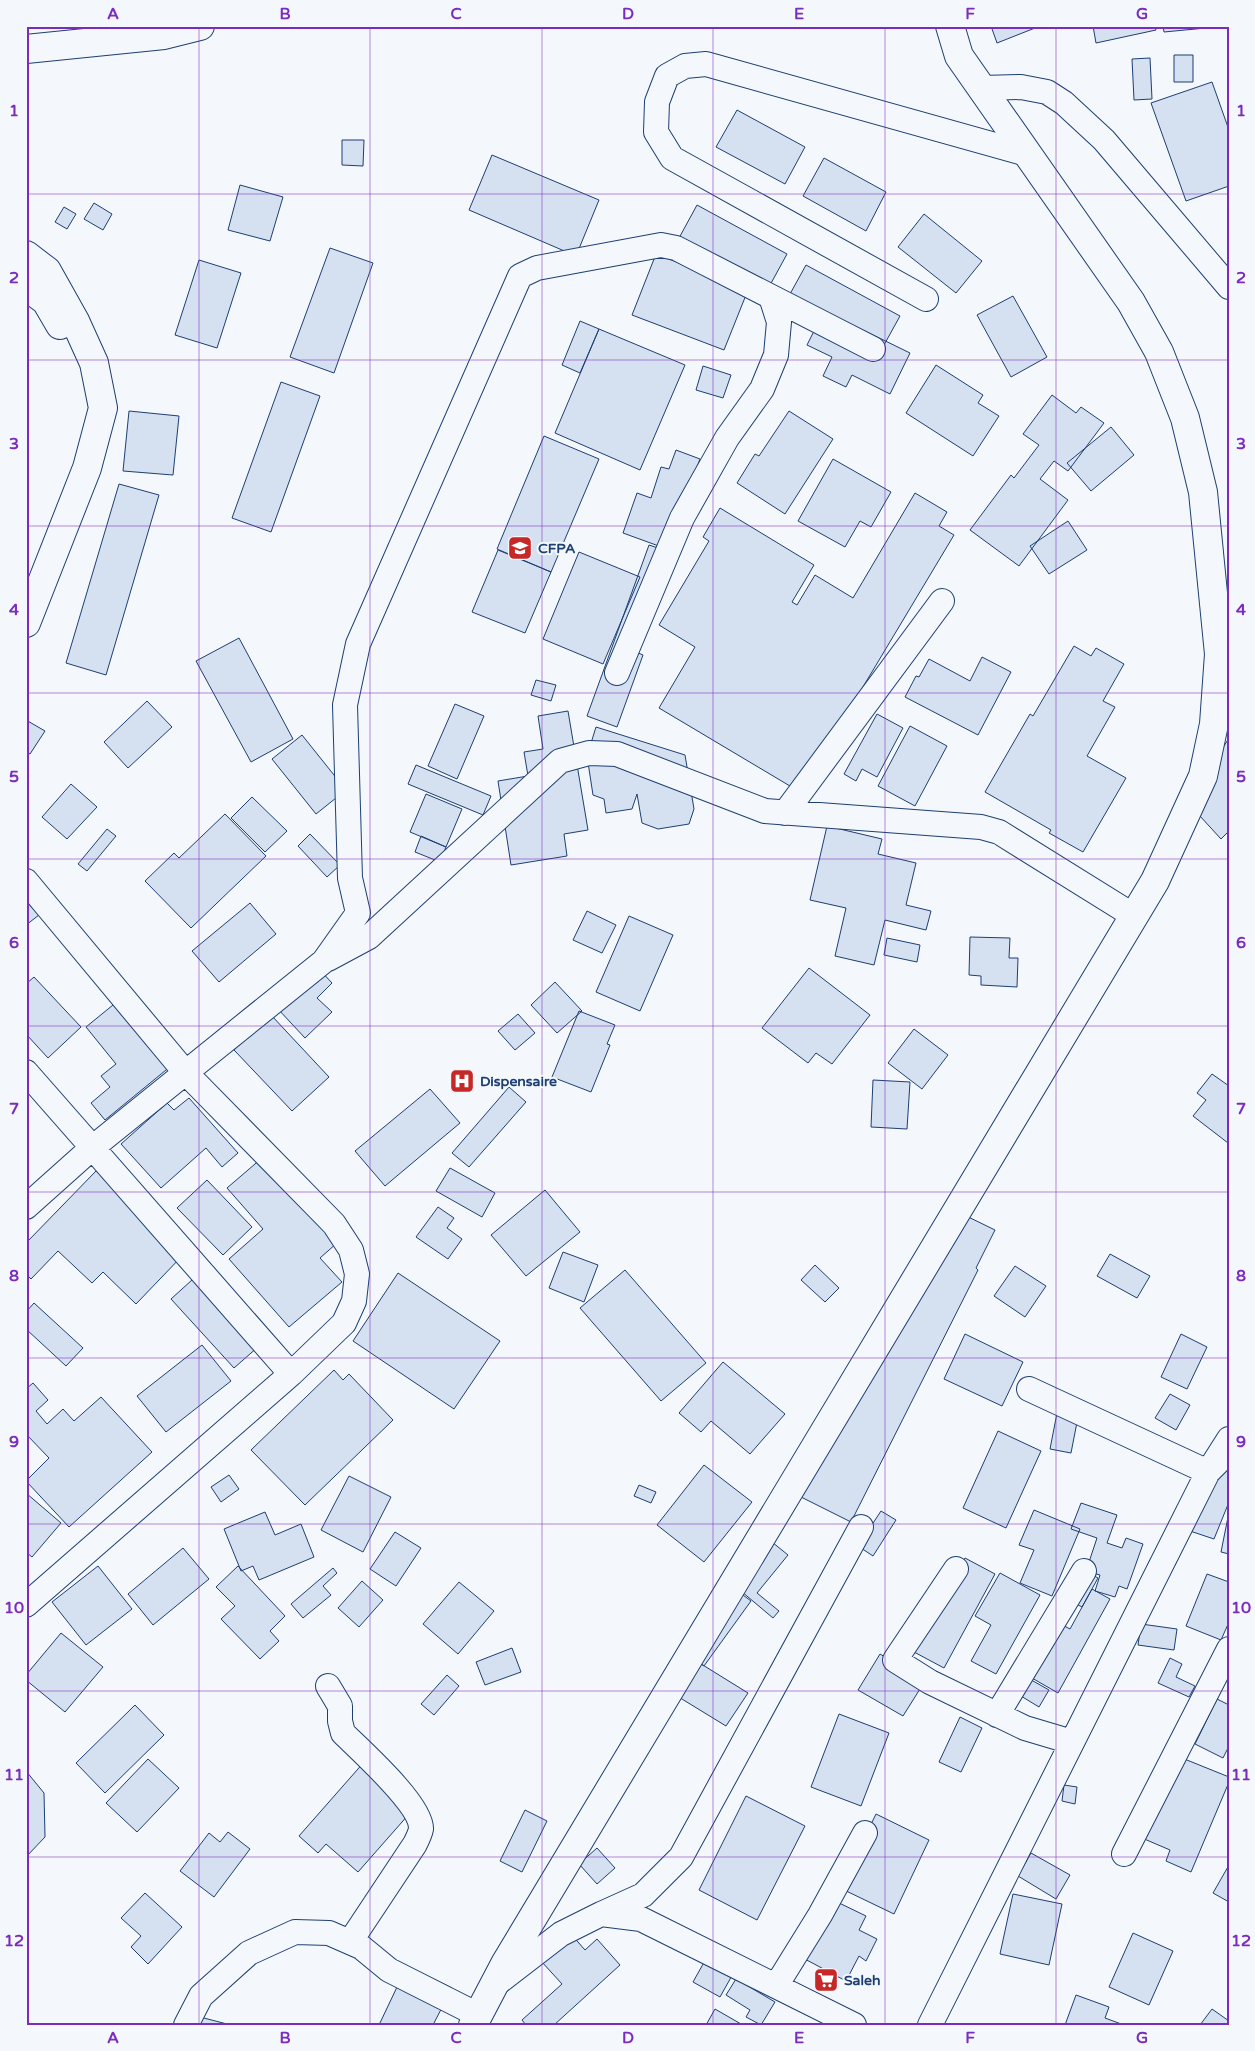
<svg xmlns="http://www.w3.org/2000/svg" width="1255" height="2051" font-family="'Varela Round',sans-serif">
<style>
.building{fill:#d5e0f0;stroke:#1d3f73}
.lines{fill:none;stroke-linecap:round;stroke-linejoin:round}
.minor-casing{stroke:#1d3f73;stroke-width:26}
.tertiary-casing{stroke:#1d3f73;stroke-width:30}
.secondary-casing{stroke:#1d3f73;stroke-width:30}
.primary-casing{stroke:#1d3f73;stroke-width:30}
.minor{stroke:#f4f7fb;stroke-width:24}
.tertiary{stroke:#f4f7fb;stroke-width:28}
.secondary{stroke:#f4f7fb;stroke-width:28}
.primary{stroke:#f4f7fb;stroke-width:28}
.grid{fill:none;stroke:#7b2cbf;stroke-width:1;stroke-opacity:0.55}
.labels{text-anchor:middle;stroke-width:4;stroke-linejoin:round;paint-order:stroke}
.poi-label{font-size:14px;font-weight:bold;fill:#1d3f73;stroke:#f4f7fb;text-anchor:start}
.neatline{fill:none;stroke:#7b2cbf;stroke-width:2}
.grid-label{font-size:16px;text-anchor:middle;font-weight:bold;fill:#7b2cbf}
</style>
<rect width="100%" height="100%" fill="#f4f7fb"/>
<!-- building -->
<path class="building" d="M 991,26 L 1034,26 L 1035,28 L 997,43 Z
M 1093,26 L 1155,26 L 1156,30 L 1096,43 Z
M 1163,26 L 1206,26 L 1206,28 L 1164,32 Z
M 1174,55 L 1193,55 L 1193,82 L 1174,82 Z
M 1150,58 L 1152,99 L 1134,100 L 1132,59 Z
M 1212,82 L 1229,130 L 1229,186 L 1186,201 L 1151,103 Z
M 737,110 L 805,147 L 785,184 L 716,147 Z
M 342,140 L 364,140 L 363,166 L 342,165 Z
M 492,155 L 599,200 L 576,256 L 469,210 Z
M 824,158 L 886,192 L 866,231 L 803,196 Z
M 240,185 L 283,197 L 270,241 L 228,230 Z
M 94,203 L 112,214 L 103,230 L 84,219 Z
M 697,205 L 787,254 L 769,287 L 679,238 Z
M 64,207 L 76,214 L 67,229 L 55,222 Z
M 924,214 L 982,261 L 956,293 L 898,247 Z
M 330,248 L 373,263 L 334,373 L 290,357 Z
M 656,254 L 748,290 L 724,350 L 632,315 Z
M 199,260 L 241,273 L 217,348 L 175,335 Z
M 806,265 L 900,316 L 884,345 L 790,294 Z
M 1013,296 L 1047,357 L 1011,377 L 977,315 Z
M 824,311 L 910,353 L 890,394 L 852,375 L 846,387 L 823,376 L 832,357 L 807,345 Z
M 580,321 L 599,329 L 580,373 L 562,365 Z
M 599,329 L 685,365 L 640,470 L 555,433 Z
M 936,365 L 983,395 L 978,403 L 999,416 L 973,456 L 906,413 Z
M 703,366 L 731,375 L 723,398 L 696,390 Z
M 281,382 L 320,396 L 271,532 L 232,518 Z
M 1052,395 L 1076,413 L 1081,407 L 1104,423 L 1068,471 L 1054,461 L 1040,479 L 1068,500 L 1019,566 L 970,530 L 1011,475 L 1014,478 L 1039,445 L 1023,434 Z
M 129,411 L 179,416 L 173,475 L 123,471 Z
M 789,411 L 833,439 L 785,514 L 737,483 L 755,454 L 759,456 Z
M 1111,427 L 1134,455 L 1091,491 L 1067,463 Z
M 544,436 L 599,459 L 551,572 L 497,549 Z
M 676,450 L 700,459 L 667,549 L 623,533 L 637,493 L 651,498 L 661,467 L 669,469 Z
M 833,459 L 891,492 L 871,527 L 860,521 L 845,547 L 798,521 Z
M 119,484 L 159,495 L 106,675 L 66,663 Z
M 915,493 L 947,512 L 939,526 L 954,535 L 800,792 L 659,708 L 695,647 L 659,625 L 709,541 L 703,537 L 720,508 L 814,565 L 792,602 L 797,605 L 815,575 L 853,598 Z
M 1068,521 L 1087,550 L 1049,574 L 1030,546 Z
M 649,545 L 667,551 L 631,650 L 643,655 L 617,727 L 587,716 Z
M 498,550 L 551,572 L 525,633 L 472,612 Z
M 579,552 L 640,577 L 603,664 L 543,639 Z
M 239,638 L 293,739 L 251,762 L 196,661 Z
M 1074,646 L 1091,656 L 1096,648 L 1124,664 L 1103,701 L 1115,707 L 1087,756 L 1126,778 L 1083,852 L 1049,833 L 1051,830 L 985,792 L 1030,714 L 1033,716 Z
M 982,657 L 1011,672 L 978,735 L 905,697 L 916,676 L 919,677 L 929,659 L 970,681 Z
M 536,680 L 556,685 L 551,701 L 531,695 Z
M 147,701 L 172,727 L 128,768 L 104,742 Z
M 455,704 L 484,716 L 457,779 L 428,766 Z
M 568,711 L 588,830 L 564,834 L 567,856 L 511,865 L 498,781 L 528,776 L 524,752 L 543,749 L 538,716 Z
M 877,714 L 903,728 L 877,777 L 862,769 L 856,781 L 844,774 Z
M 26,720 L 45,731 L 30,754 L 26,752 Z
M 910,726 L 947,746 L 915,806 L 878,786 Z
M 596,727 L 685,755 L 694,809 L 689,824 L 658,829 L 642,823 L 637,794 L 632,809 L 606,813 L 604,799 L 593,795 L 587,756 Z
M 302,735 L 346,790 L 316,814 L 272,759 Z
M 1229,738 L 1229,831 L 1221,839 L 1188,803 Z
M 416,765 L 491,796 L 483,815 L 408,784 Z
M 71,784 L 97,807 L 67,839 L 42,817 Z
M 426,794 L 462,809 L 446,847 L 410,832 Z
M 252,797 L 287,831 L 265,852 L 231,818 Z
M 225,814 L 266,856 L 191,928 L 145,881 L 174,853 L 179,858 Z
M 827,826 L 882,839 L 878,854 L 916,863 L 906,905 L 931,911 L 926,930 L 885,920 L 874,965 L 835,956 L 846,908 L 810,900 Z
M 107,829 L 116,836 L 87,871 L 78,864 Z
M 310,834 L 340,865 L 327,877 L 298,846 Z
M 421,836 L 446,847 L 440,862 L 415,852 Z
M 26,901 L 39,915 L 26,925 Z
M 250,903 L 276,934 L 219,982 L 192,951 Z
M 587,911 L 616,925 L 602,953 L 573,940 Z
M 629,916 L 673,935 L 640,1011 L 596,992 Z
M 970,937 L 1010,938 L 1009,958 L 1018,958 L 1017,987 L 981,985 L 981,976 L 969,975 Z
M 887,938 L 920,945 L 917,962 L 884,955 Z
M 809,968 L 870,1015 L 832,1064 L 816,1053 L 808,1063 L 762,1028 Z
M 319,969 L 332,983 L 317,998 L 332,1012 L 305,1038 L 278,1009 Z
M 34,977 L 81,1027 L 48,1058 L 26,1034 L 26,984 Z
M 555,982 L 582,1011 L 557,1033 L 531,1005 Z
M 124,996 L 177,1061 L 105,1120 L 91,1103 L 110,1087 L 101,1076 L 116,1064 L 86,1027 Z
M 579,1011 L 615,1025 L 607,1044 L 610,1045 L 591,1092 L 552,1077 Z
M 518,1014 L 535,1033 L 515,1050 L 498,1031 Z
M 271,1015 L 329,1077 L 292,1111 L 234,1050 Z
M 914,1029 L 948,1055 L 922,1089 L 888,1063 Z
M 1212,1074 L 1229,1086 L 1228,1143 L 1193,1116 L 1206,1100 L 1197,1093 Z
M 873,1080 L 910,1082 L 907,1129 L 871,1127 Z
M 509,1087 L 526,1102 L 469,1167 L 452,1153 Z
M 430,1089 L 460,1123 L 385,1186 L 355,1151 Z
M 189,1098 L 238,1153 L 222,1167 L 206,1148 L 161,1188 L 121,1144 L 167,1103 L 174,1110 Z
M 262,1158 L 337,1243 L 320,1258 L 342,1282 L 289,1327 L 229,1259 L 263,1229 L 227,1188 Z
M 450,1168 L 495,1193 L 482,1217 L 436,1191 Z
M 96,1171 L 183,1255 L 136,1304 L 103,1272 L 92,1283 L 58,1251 L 31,1279 L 26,1274 L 26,1243 Z
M 207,1180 L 252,1227 L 223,1255 L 177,1208 Z
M 545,1190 L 580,1232 L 526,1276 L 491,1235 Z
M 438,1207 L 454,1218 L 447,1228 L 462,1239 L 448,1259 L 416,1237 Z
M 954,1210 L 995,1230 L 976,1268 L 978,1270 L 851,1522 L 791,1492 L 836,1403 L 853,1411 Z
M 563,1252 L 598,1265 L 584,1302 L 549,1288 Z
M 1110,1254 L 1150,1276 L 1137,1298 L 1097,1276 Z
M 815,1265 L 839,1288 L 825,1302 L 801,1280 Z
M 1015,1266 L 1046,1286 L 1025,1317 L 994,1296 Z
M 203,1270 L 267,1339 L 234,1368 L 171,1299 Z
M 625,1270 L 706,1363 L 661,1401 L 580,1308 Z
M 398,1273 L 500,1341 L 454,1409 L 353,1341 Z
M 34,1303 L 83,1348 L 66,1366 L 26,1329 L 26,1312 Z
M 965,1334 L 1023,1362 L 1002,1406 L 944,1379 Z
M 1181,1334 L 1207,1347 L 1187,1389 L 1161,1377 Z
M 202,1345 L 231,1381 L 166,1432 L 137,1396 Z
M 723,1362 L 785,1414 L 750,1454 L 711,1421 L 701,1432 L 679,1413 Z
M 334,1370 L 343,1380 L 349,1374 L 393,1420 L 305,1505 L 251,1450 Z
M 33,1383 L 48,1400 L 36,1411 L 47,1424 L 63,1409 L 74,1421 L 101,1397 L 152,1452 L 69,1527 L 26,1481 L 49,1458 L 26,1434 L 26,1389 Z
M 1170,1394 L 1190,1405 L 1176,1430 L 1155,1418 Z
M 1057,1413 L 1078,1417 L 1071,1453 L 1050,1449 Z
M 998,1431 L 1041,1451 L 1006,1528 L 963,1508 Z
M 1229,1447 L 1229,1502 L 1214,1539 L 1187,1530 Z
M 704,1465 L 752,1502 L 704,1562 L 657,1525 Z
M 229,1475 L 239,1489 L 221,1502 L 211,1487 Z
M 349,1476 L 391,1497 L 363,1552 L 321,1530 Z
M 639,1485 L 656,1492 L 651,1503 L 634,1496 Z
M 26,1493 L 61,1523 L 32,1557 L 26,1552 Z
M 1081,1503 L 1117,1515 L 1107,1543 L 1122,1548 L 1126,1538 L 1143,1544 L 1127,1589 L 1119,1586 L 1115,1597 L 1095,1591 L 1100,1575 L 1086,1571 L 1097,1538 L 1071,1529 Z
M 1034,1510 L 1080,1529 L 1052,1596 L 1020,1583 L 1034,1550 L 1019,1545 Z
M 881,1511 L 896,1520 L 873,1556 L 858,1546 Z
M 265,1512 L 275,1535 L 301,1524 L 314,1557 L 259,1580 L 253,1566 L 241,1571 L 224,1529 Z
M 1228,1517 L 1229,1517 L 1229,1554 L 1221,1552 Z
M 395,1532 L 421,1548 L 396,1586 L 370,1569 Z
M 772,1542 L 788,1555 L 757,1593 L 779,1611 L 773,1618 L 735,1586 Z
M 183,1548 L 209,1579 L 153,1625 L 128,1594 Z
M 965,1558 L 995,1574 L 944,1668 L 914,1652 Z
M 98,1566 L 132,1609 L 86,1645 L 52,1602 Z
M 238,1566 L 285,1616 L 270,1631 L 279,1641 L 260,1659 L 221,1619 L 235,1606 L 216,1587 Z
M 333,1568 L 337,1573 L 323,1586 L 331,1595 L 303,1618 L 291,1604 Z
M 1085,1571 L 1098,1578 L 1082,1607 L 1069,1600 Z
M 1000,1573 L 1040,1595 L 996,1674 L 971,1661 L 991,1625 L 975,1616 Z
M 1207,1574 L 1229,1582 L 1229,1622 L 1221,1640 L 1186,1626 Z
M 362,1581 L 383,1600 L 359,1627 L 338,1608 Z
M 459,1582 L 494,1611 L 458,1654 L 423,1624 Z
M 731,1586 L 751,1601 L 704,1666 L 683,1651 Z
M 1092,1589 L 1110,1599 L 1058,1693 L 1025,1674 L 1055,1621 L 1070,1629 Z
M 1141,1624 L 1177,1629 L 1174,1650 L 1138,1645 Z
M 61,1633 L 103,1667 L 65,1712 L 26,1680 L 26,1675 Z
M 512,1648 L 521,1672 L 485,1685 L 476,1662 Z
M 880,1654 L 925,1681 L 903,1716 L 858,1690 Z
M 1170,1658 L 1182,1664 L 1176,1677 L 1195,1686 L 1189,1697 L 1158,1683 Z
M 698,1662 L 748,1693 L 726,1726 L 677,1696 Z
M 447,1675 L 459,1686 L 434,1715 L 421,1704 Z
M 1026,1677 L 1049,1690 L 1039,1707 L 1016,1693 Z
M 1217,1699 L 1229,1705 L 1229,1746 L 1223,1758 L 1195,1744 Z
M 135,1705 L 164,1735 L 105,1793 L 76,1763 Z
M 839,1714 L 889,1733 L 861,1806 L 811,1787 Z
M 960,1717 L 982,1728 L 961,1772 L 939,1762 Z
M 1177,1756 L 1229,1777 L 1229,1782 L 1191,1872 L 1166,1861 L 1170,1850 L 1142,1838 Z
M 148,1759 L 179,1788 L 137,1832 L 106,1803 Z
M 365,1761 L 417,1805 L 358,1872 L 326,1844 L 318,1853 L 299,1836 Z
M 26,1771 L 44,1793 L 45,1837 L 26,1857 Z
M 1064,1785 L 1077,1787 L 1075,1804 L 1062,1801 Z
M 746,1796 L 805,1826 L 757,1920 L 699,1890 Z
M 525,1810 L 547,1821 L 522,1872 L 500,1861 Z
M 876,1814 L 929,1840 L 894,1914 L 840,1888 Z
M 228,1832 L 250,1849 L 214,1897 L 180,1871 L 209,1833 L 220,1842 Z
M 597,1848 L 615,1868 L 597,1884 L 579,1864 Z
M 1031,1853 L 1070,1875 L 1056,1899 L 1018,1876 Z
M 1229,1865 L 1229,1902 L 1213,1893 Z
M 145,1893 L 182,1927 L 148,1964 L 131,1947 L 141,1936 L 121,1918 Z
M 1013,1894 L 1062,1904 L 1049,1965 L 1000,1954 Z
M 833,1900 L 866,1916 L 859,1930 L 877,1939 L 866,1961 L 859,1956 L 846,1981 L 803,1958 Z
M 1133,1933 L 1173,1951 L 1149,2005 L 1109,1987 Z
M 571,1934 L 585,1950 L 597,1939 L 620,1965 L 554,2025 L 526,2025 L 522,2020 L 562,1984 L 541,1961 Z
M 707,1957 L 734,1972 L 720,1997 L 693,1982 Z
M 407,1966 L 452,1988 L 433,2025 L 379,2025 Z
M 736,1979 L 775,2002 L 761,2025 L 746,2017 L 750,2010 L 726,1995 Z
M 1076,1995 L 1109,2007 L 1105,2018 L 1124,2025 L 1065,2025 Z
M 715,2009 L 741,2024 L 741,2025 L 706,2025 Z
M 1212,2009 L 1229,2021 L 1229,2025 L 1200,2025 Z
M 200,2017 L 227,2024 L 198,2025 Z"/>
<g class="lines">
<defs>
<path id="minor" d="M 981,88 L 1021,87 L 1047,92 L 1064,103 L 1104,140 L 1229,287
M 926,299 L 672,158 L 656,132 L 657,102 L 667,76 L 685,66 L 706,64 L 1027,154
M 617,673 L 682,518 L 727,438 L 762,389 L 776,355 L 779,322 L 771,297
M 785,813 L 942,601
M 26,881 L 185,1072 L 334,1224 L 351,1250 L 357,1274 L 354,1301 L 344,1323 L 291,1374 L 26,1605
M 328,959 L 369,937 L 560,761 L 589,753 L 617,754 L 765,811 L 981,827 L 999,832 L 1134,916
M 26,1072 L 291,1374
M 26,1207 L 92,1148 L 324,961 L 358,913 L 350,878 L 345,705 L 358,644 L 520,276 L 537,268 L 661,245 L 676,248 L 873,349
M 1029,1389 L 1208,1472 L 1219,1461
M 956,1569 L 895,1660 L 930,1682 L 1025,1728 L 1072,1742
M 328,1686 L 340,1706 L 340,1721 L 343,1733 C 361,1751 422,1805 421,1829 C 420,1834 417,1840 415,1844 L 350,1942
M 997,1715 L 1084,1571
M 1124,1854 L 1229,1649
M 601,1914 L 643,1895 L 681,1857 L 861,1527
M 496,1984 L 561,1934 L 601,1914 L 641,1919 L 854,2025
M 776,1986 L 820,1915 L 865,1833
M 186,2025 L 201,1996 L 249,1953 L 295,1932 L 329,1933 L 361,1947 L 389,1970 L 478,2015
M 930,2025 L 1208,1472 L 1229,1439"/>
<path id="tertiary" d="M 26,255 L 47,271 L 75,321 L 94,363 L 103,408 L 87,468 L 26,623
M 26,286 L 46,301 L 60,325"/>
<path id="secondary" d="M 473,2025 L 505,1964 L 1155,881 L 1203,776 L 1214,724 L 1219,654 L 1203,492 L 1185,418 L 1159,352 L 1131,302 L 959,56 L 950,26"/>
<path id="primary" d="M 26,49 L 164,35 L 200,26"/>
</defs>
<!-- minor casing -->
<use href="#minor" class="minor-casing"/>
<!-- tertiary casing -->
<use href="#tertiary" class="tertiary-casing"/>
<!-- secondary casing -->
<use href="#secondary" class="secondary-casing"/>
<!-- primary casing -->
<use href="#primary" class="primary-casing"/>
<!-- minor -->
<use href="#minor" class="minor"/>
<!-- tertiary -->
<use href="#tertiary" class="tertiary"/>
<!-- secondary -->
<use href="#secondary" class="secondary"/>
<!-- primary -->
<use href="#primary" class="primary"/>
</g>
<!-- grid -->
<path class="grid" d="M 199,26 L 199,2025M 370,26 L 370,2025M 542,26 L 542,2025M 713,26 L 713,2025M 885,26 L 885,2025M 1056,26 L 1056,2025M 26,194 L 1229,194M 26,360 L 1229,360M 26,526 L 1229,526M 26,693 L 1229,693M 26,859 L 1229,859M 26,1026 L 1229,1026M 26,1192 L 1229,1192M 26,1358 L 1229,1358M 26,1524 L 1229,1524M 26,1691 L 1229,1691M 26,1857 L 1229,1857"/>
<!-- icons -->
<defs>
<symbol id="university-square" viewBox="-11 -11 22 22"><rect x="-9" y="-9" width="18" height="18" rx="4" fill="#c62828" stroke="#f4f7fb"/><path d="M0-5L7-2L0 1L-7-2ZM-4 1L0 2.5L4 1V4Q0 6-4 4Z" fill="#fff"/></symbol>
<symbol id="hospital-square" viewBox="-11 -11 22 22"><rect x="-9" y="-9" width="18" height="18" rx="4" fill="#c62828" stroke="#f4f7fb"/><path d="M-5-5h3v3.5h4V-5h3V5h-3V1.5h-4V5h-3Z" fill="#fff"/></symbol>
<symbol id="supermarket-square" viewBox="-11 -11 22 22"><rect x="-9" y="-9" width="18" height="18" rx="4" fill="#c62828" stroke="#f4f7fb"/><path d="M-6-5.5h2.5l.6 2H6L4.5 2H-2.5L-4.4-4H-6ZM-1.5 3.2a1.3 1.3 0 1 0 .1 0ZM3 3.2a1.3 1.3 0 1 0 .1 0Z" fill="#fff"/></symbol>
</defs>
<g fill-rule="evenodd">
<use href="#university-square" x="506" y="534" width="28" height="28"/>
<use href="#hospital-square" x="448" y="1067" width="28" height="28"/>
<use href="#supermarket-square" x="812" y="1966" width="28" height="28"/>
</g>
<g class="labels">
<!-- poi labels -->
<g class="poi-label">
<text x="538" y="553">CFPA</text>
<text x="480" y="1086">Dispensaire</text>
<text x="844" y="1985">Saleh</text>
</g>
</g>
<!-- border -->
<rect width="1255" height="2051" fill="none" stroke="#f4f7fb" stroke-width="55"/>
<rect x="28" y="28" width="1200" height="1996" class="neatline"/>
<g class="grid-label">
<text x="113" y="19">A</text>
<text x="285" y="19">B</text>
<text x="456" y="19">C</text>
<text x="628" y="19">D</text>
<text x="799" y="19">E</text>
<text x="970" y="19">F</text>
<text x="1142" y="19">G</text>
<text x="14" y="116">1</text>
<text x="1241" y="116">1</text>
<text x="14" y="283">2</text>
<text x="1241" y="283">2</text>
<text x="14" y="449">3</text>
<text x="1241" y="449">3</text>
<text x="14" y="615">4</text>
<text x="1241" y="615">4</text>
<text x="14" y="782">5</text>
<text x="1241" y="782">5</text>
<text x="14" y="948">6</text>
<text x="1241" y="948">6</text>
<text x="14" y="1114">7</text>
<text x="1241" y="1114">7</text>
<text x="14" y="1281">8</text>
<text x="1241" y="1281">8</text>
<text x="14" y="1447">9</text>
<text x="1241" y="1447">9</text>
<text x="14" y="1613">10</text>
<text x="1241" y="1613">10</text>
<text x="14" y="1780">11</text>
<text x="1241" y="1780">11</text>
<text x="14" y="1946">12</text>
<text x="1241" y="1946">12</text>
<text x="113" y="2043">A</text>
<text x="285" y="2043">B</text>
<text x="456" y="2043">C</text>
<text x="628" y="2043">D</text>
<text x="799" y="2043">E</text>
<text x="970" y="2043">F</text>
<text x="1142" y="2043">G</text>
</g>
</svg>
